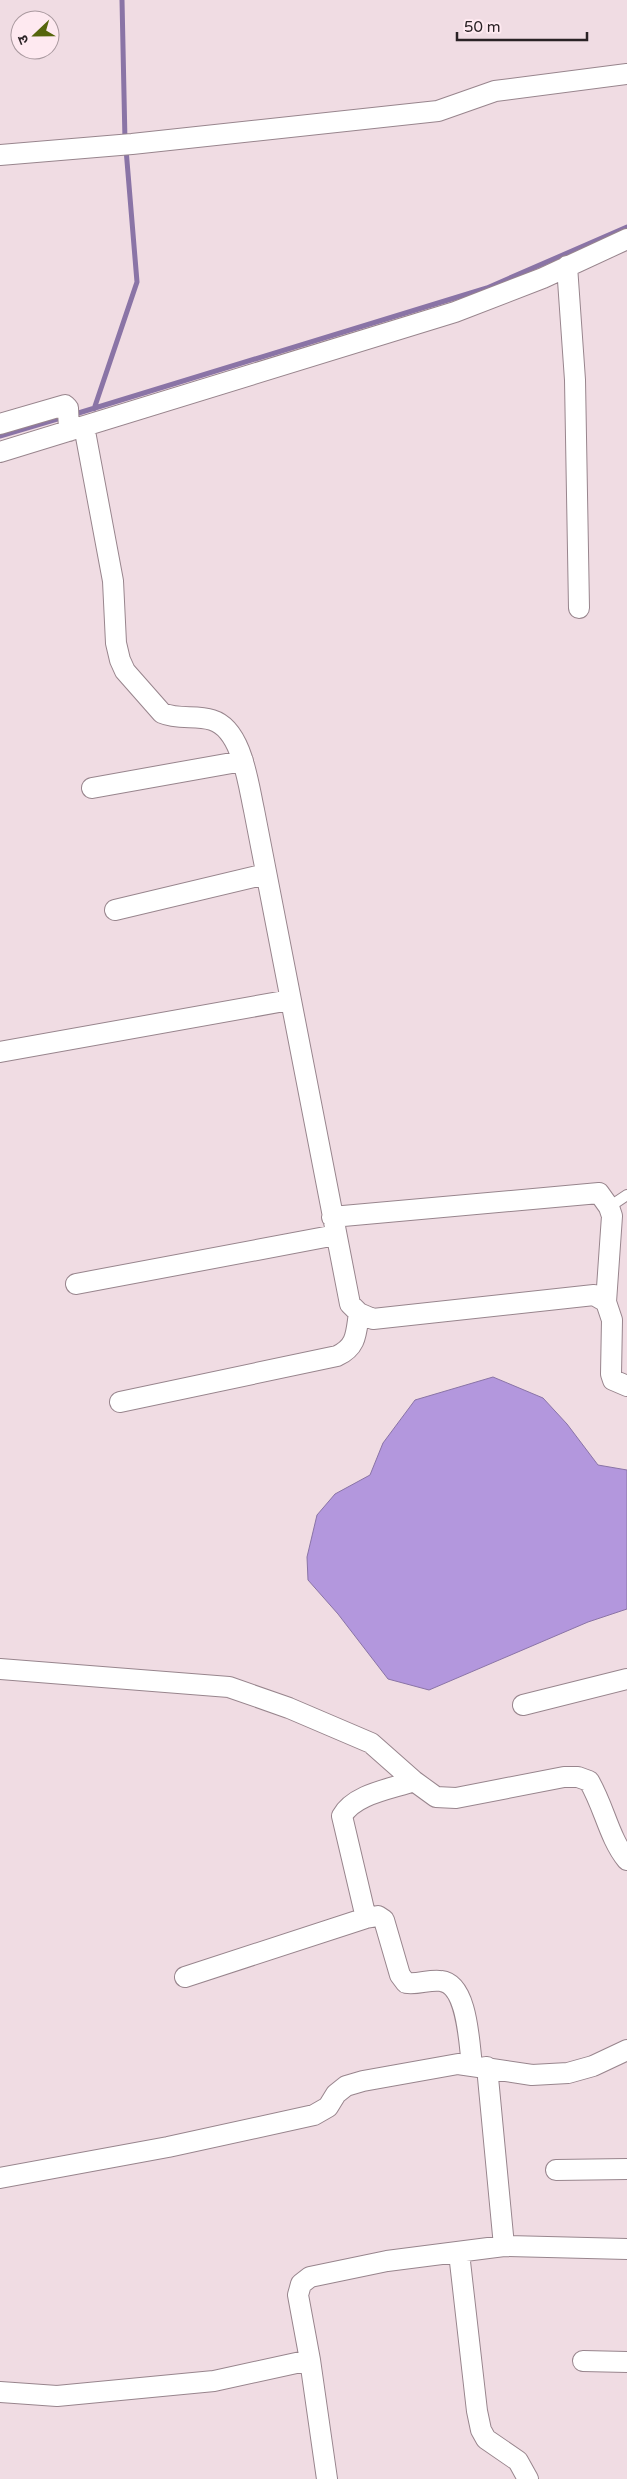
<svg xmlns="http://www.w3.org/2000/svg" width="627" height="2479" font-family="'Varela Round','Noto Sans Devanagari',sans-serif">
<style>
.water{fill:#b397dd;stroke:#8a74a6}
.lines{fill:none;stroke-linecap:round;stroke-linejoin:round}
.stream{stroke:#8a74a6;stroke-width:5}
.lane-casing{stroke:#98858d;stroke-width:12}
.street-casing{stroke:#98858d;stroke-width:22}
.lane{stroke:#fff;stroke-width:10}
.street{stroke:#fff;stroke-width:20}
</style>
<rect width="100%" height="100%" fill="#f0dce3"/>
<!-- water -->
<path class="water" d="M 493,1377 L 543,1398 L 567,1424 L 598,1465 L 627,1470 L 627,1609 L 588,1622 L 429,1690 L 388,1679 L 338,1614 L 308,1580 L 307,1557 L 317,1515 L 335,1494 L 370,1475 L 383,1443 L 415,1400 Z"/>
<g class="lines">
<!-- stream -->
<path class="stream" d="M 122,0 L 125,141
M 94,409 L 137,282 L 126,149
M 72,415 L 487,288 L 627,227
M 0,436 L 64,417"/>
<defs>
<path id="lane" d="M 609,1207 L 627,1195"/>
<path id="street" d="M 0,155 L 132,144 L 438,111 L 495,91 L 627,74
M 567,266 L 575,380 L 579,608
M 0,424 L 65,405 L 68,408 L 69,431
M 84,426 L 113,581 L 116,643 L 120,660 L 125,671 L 162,713 C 178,720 196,715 212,720 C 242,729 248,783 254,810 L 350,1304 L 359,1313 L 373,1319 L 594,1295 L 606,1302 L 612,1320 L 611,1374 L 613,1380 L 627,1386
M 0,452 L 455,312 L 543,278 L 627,239
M 92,788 L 243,761
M 115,910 L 266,874
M 0,1052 L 290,1000
M 332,1217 L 599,1193 L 609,1207 L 612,1216 L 606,1302
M 76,1284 L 336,1235
M 120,1402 L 337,1356 C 357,1347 356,1333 359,1313
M 0,1669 L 229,1687 L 289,1708 L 371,1743 L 414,1781 L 436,1797 L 456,1798 L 564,1777 L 578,1777 L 589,1781 C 604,1806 609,1838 627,1860
M 523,1705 L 627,1679
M 366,1918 L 378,1916 L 384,1920 L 400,1975 L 406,1983 C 418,1985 430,1979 441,1981 C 468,1984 469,2044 472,2065
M 185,1977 L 366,1918 L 342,1816 C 354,1794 391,1789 414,1781
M 487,2067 L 504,2246
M 556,2170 L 627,2169
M 0,2178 L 168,2147 L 314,2115 L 328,2107 L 336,2094 L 346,2086 L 363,2081 L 458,2064 L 532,2075 L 568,2073 L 593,2066 L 627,2050
M 459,2253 L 477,2411 L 481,2430 L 486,2439 L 518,2461 L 528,2479
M 310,2360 L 327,2479
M 583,2361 L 627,2362
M 0,2392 L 57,2396 L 214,2381 L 310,2360 L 298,2295 L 301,2284 L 310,2277 L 387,2261 L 504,2246 L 627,2249"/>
</defs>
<!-- lane casing -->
<use href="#lane" class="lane-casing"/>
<!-- street casing -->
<use href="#street" class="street-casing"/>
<!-- lane -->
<use href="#lane" class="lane"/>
<!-- street -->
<use href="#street" class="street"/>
</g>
<!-- north arrow -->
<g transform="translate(35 35) rotate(248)"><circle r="24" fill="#fee9f0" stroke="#a9999f"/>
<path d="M0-4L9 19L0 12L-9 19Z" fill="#55650c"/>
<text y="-8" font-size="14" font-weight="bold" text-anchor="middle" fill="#2a2225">उ</text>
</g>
<!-- scale -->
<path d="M457 32v8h130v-8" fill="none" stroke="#2a2225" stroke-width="2.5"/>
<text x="464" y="32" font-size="15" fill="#2a2225" stroke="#fee9f0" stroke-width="4" paint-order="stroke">50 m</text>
</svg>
